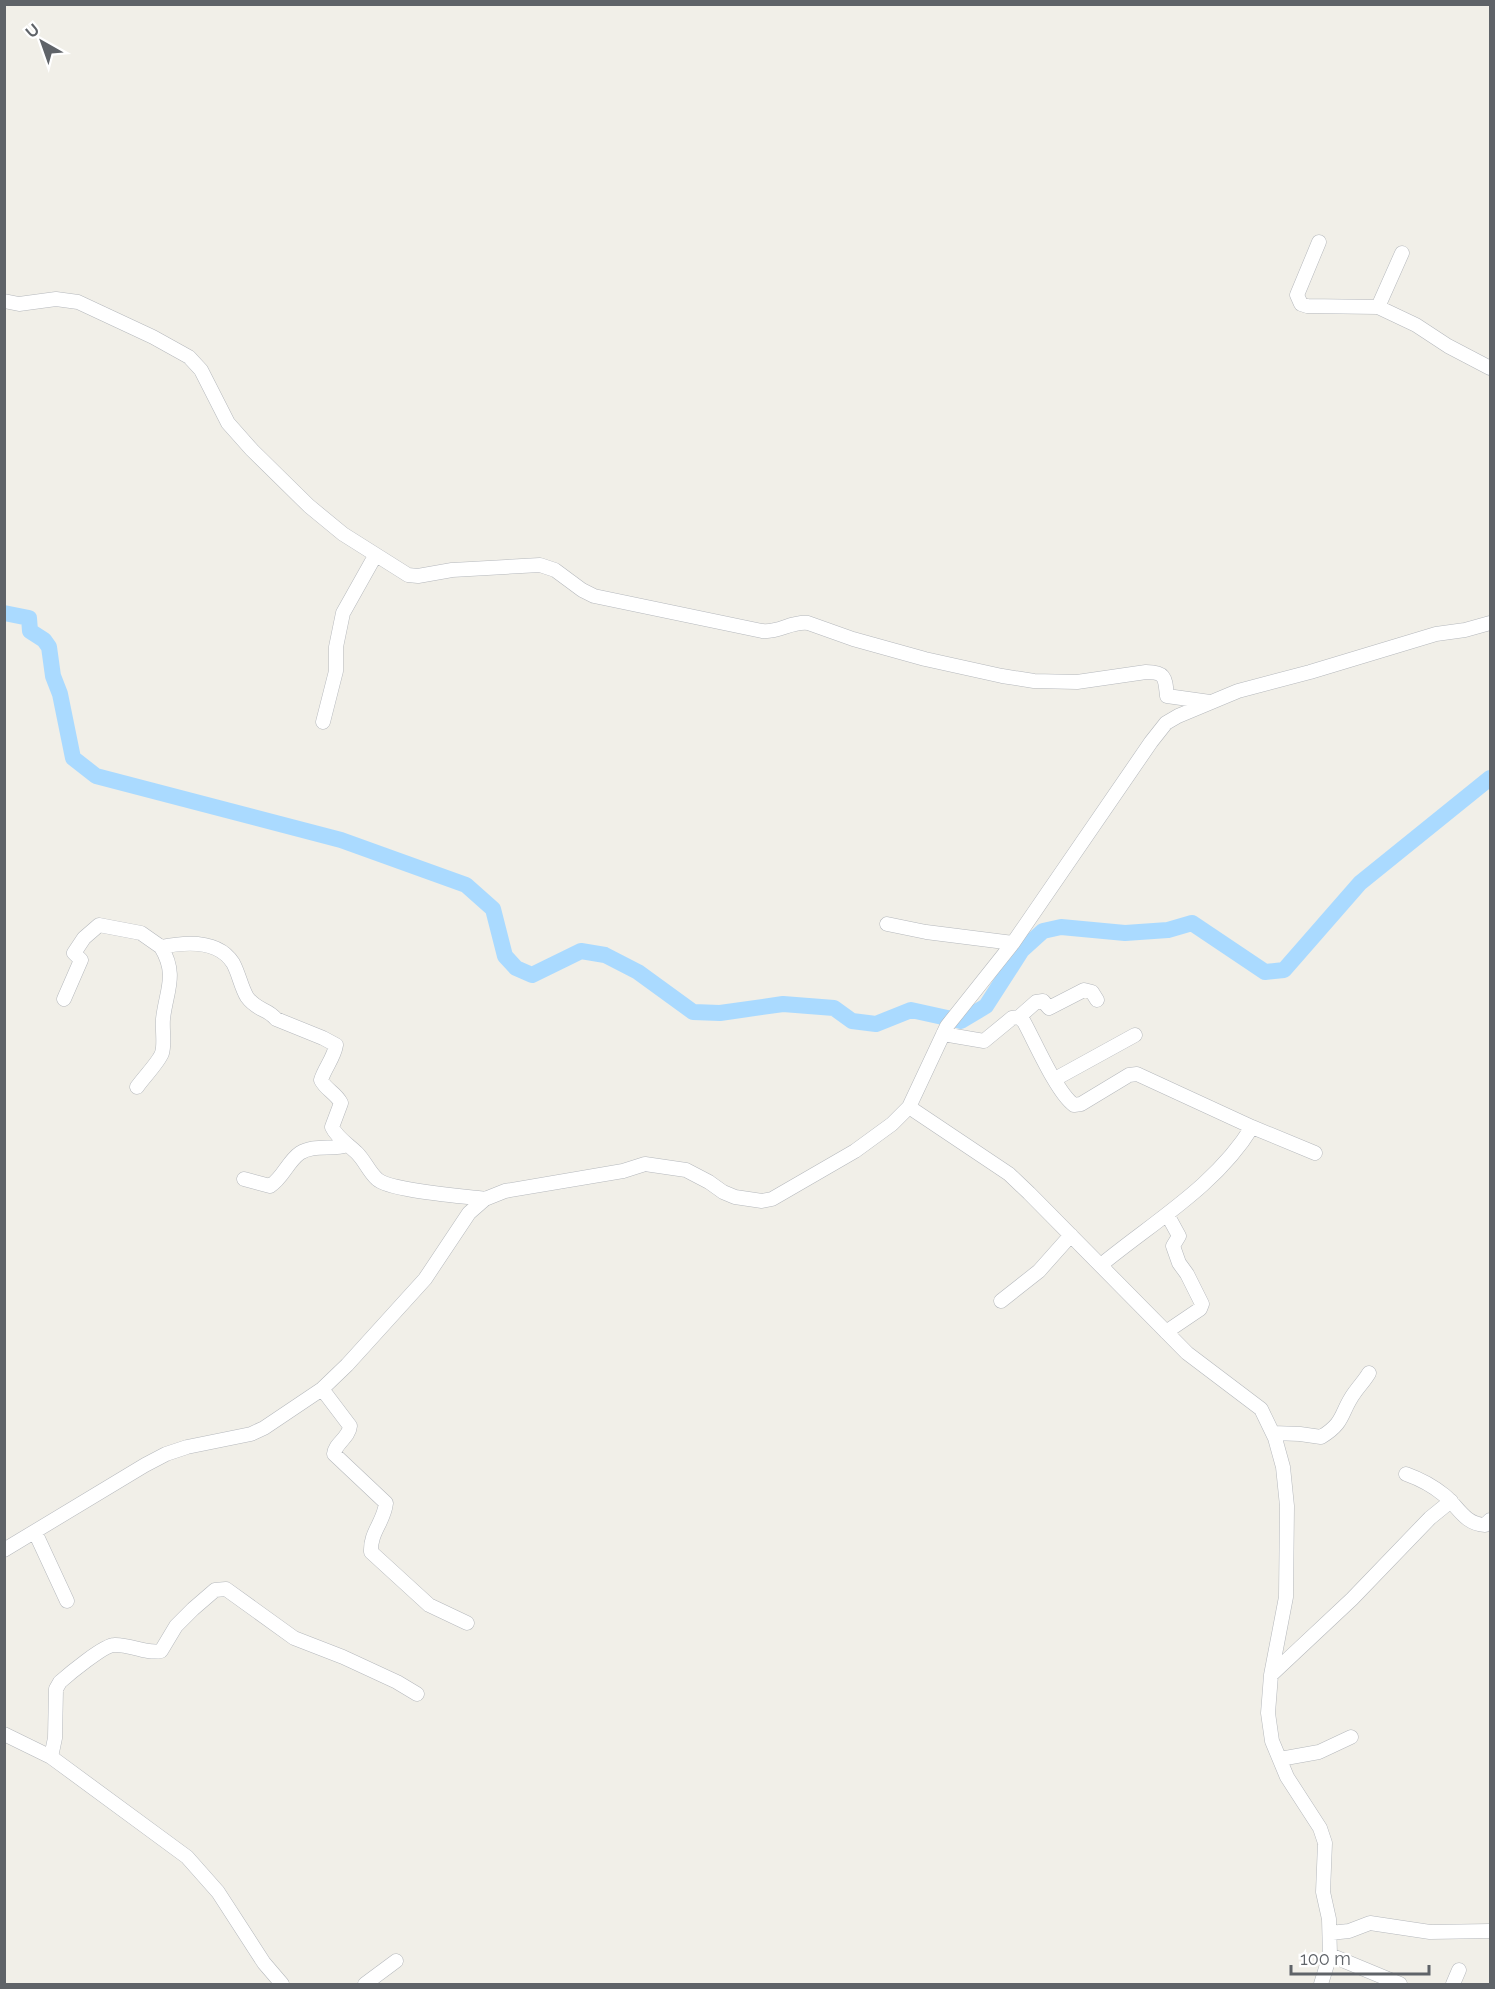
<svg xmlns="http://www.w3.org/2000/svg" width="1495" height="1989" font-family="Raleway,sans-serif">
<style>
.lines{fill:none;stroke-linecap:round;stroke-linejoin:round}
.river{stroke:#aadaff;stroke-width:16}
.minor-casing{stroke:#b5b8bc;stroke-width:15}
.minor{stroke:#fff;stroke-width:14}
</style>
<rect width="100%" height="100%" fill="#f1efe8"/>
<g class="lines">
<!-- river -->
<path class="river" d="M 4,613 L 29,618 L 30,631 L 44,640 L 49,647 L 53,676 L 60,694 L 73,758 L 96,776 L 341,840 L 466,885 L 493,909 L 505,956 L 516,968 L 532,975 L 581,951 L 605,955 L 638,972 L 693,1012 L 720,1013 L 783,1004 L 834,1008 L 852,1021 L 876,1024 L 911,1010 L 961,1021 L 986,1006 L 1022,950 L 1043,931 L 1061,927 L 1125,933 L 1168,930 L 1192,923 L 1265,972 L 1284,970 L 1360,883 L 1490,778"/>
<defs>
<path id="minor" d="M 1319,242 L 1297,295 L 1301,304 L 1307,306 L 1378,307 L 1416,325 L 1448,346 L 1490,368
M 4,301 L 19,304 L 56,299 L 78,302 L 153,337 L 189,357 L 201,370 L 228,423 L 252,450 L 309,506 L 343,534 L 408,575 L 418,576 L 452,570 L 540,565 L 555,570 L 582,590 L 594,596 L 762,631 C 779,633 791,621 808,623 L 853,639 L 925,659 L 1002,676 L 1034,681 L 1077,682 L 1146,672 C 1166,672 1165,678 1167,696 L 1210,702
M 1378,307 L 1402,253
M 323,722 L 336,671 L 336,647 L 343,613 L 375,556
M 887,924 L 926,932 L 1013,943
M 64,999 L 81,960 L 74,953 L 84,938 L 99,925 L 141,933 L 161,947 C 185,942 218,939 233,963 C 239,974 241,987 247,997 C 257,1011 267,1008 276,1019 L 323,1038 L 336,1045 C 334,1058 325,1067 321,1080 C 326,1090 336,1093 341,1103 L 332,1127 C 337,1138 349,1145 357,1153 C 365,1161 369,1172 377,1179 C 390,1191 464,1196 485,1199
M 1019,1017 L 1036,1002 L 1043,1001 L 1049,1008 L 1084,990 L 1092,992 L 1097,1000
M 943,1034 L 984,1041 L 1012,1018 L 1019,1017 L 1024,1022 C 1035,1042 1057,1093 1074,1105 L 1081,1104 L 1129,1075 L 1137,1074 L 1252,1127 L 1315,1153
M 1055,1079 L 1135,1035
M 137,1087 C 143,1078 159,1062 162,1053 C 165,1043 162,1030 163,1019 C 166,991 178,975 161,947
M 909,1107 L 1009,1174 L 1029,1193 L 1187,1353 L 1261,1409 L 1275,1438 L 1283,1467 L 1287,1506 L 1286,1597 L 1271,1675 L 1268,1713 L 1272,1741 L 1287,1777 L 1320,1828 L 1325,1843 L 1323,1892 L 1329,1919 L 1330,1955 L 1321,1984
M 244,1179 L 270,1186 C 283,1178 288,1161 300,1153 C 314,1144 332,1150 348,1145
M 1101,1265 C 1153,1222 1216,1186 1252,1127
M 1001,1301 L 1039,1271 L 1071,1235
M 1166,1332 L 1200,1309 L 1202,1304 L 1187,1274 L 1179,1263 L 1173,1246 L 1179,1236 L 1167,1214
M 322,1389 L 350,1426 C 349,1438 335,1443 334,1454 L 386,1503 C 384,1522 370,1532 371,1552 L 429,1605 L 467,1623
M 1273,1433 L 1300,1434 L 1321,1437 C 1346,1422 1340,1412 1355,1392 C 1360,1385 1365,1380 1369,1373
M 1406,1474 C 1420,1479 1433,1486 1444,1495 C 1458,1506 1464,1524 1485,1525 L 1490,1520
M 35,1532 L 67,1601
M 4,1550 L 145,1465 L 166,1454 L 187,1447 L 251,1434 L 264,1428 L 322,1389 L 347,1365 L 425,1279 L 469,1213 L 485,1199 L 505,1191 L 623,1171 L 645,1164 L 686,1170 L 709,1182 L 723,1192 L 735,1197 L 762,1201 L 772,1199 L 855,1151 L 892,1124 L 909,1107 L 947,1026 L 1013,943 L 1151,742 L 1166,723 L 1178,716 L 1238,691 L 1310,672 L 1436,634 L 1465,630 L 1490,623
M 1271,1675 L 1352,1599 L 1430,1518 L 1451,1501
M 4,1734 L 51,1757 L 187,1857 L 218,1892 L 264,1963 L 282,1984
M 51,1757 L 55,1738 L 56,1689 L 60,1682 C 69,1674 104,1645 114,1645 C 130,1644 145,1654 161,1651 L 176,1626 L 193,1609 L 215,1590 L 226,1589 L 294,1638 L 343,1657 L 397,1682 L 417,1694
M 1280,1759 L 1319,1752 L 1351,1737
M 1330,1933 L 1349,1931 L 1370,1923 L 1430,1932 L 1490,1931
M 1330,1955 L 1400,1984
M 365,1984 L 396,1961
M 1453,1984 L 1459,1970"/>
</defs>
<!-- minor casing -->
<use href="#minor" class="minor-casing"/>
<!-- minor -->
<use href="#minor" class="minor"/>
</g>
<!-- border -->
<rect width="1495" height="1989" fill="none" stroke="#5f6368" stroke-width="12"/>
<!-- north arrow -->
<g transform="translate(42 42) rotate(320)" stroke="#ffffff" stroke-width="4.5" paint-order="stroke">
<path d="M0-4.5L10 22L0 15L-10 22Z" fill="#5f6368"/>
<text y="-9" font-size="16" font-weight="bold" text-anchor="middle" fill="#5f6368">U</text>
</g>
<!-- scale -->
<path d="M1291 1965v9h138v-9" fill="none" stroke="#5f6368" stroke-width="3"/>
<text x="1300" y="1965" font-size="18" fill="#5f6368" stroke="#ffffff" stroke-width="4.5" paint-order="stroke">100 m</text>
</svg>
